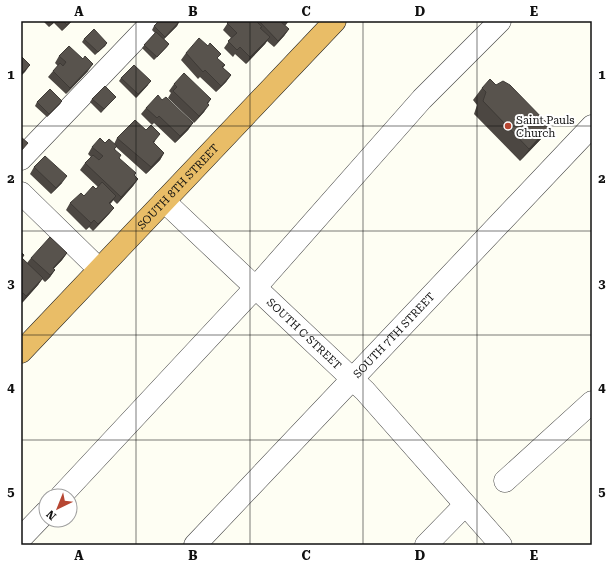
<svg xmlns="http://www.w3.org/2000/svg" width="613" height="566" font-family="'Roboto Serif',serif">
<style>
.lines{fill:none;stroke-linecap:round;stroke-linejoin:round}
.minor-casing{stroke:#434343;stroke-width:23}
.highway-casing{stroke:#212121;stroke-width:23}
.minor{stroke:#fff;stroke-width:22}
.highway{stroke:#e9bd67;stroke-width:22}
.wall{fill:#4c4742}
.shaded-wall{fill:#3e3a36}
.building{fill:#58534d;stroke:#3e3a36}
.grid{fill:none;stroke:#101010;stroke-width:1;stroke-opacity:0.55}
.poi-dot{fill:#b64632;stroke:#fff;stroke-width:1.5}
.labels{text-anchor:middle;stroke-width:4;stroke-linejoin:round;paint-order:stroke}
.poi-label{font-size:11px;fill:#101010;stroke:#fff;text-anchor:start}
.street-label{font-size:11px;fill:#101010;stroke:#fff}
.neatline{fill:none;stroke:#101010;stroke-width:1.5}
.grid-label{font-size:13px;text-anchor:middle;font-weight:bold;fill:#101010}
</style>
<rect width="100%" height="100%" fill="#fefef3"/>
<g class="lines">
<defs>
<g id="minor">
<path d="M 21,159 L 153,21"/>
<path d="M 21,193 L 99,269"/>
<path id="s1" d="M 164,201 L 365,391 L 501,545"/>
<path d="M 505,481 L 592,402"/>
<path d="M 61,496 L 256,287 L 422,99 L 500,21"/>
<path d="M 21,538 L 46,512"/>
<path id="s2" d="M 195,545 L 592,126"/>
<path d="M 426,545 L 465,505"/>
</g>
<g id="highway">
<path id="s3" d="M 21,352 L 335,21"/>
</g>
</defs>
<!-- minor casing -->
<use href="#minor" class="minor-casing"/>
<!-- highway casing -->
<use href="#highway" class="highway-casing"/>
<!-- minor -->
<use href="#minor" class="minor"/>
<!-- highway -->
<use href="#highway" class="highway"/>
</g>
<!-- wall -->
<path class="wall" d="M 43,21 L 72,21 L 62,31 L 54,23 L 49,27 Z
M 229,21 L 289,21 L 285,26 L 289,29 L 284,36 L 274,47 L 267,41 L 265,44 L 246,64 L 235,54 L 233,57 L 224,48 L 231,38 L 223,30 Z
M 179,22 L 177,26 L 164,39 L 169,44 L 167,47 L 154,60 L 142,48 L 155,33 L 152,30 L 154,26 Z
M 84,39 L 107,43 L 105,46 L 95,55 L 82,42 Z
M 186,53 L 218,59 L 225,65 L 223,68 L 231,75 L 226,82 L 216,92 L 200,77 L 198,79 L 181,60 Z
M 59,56 L 88,71 L 66,94 L 48,77 L 53,71 L 58,66 L 55,63 Z
M 121,78 L 148,85 L 136,98 L 119,81 Z
M 174,84 L 211,99 L 208,104 L 204,112 L 194,123 L 168,98 L 171,93 L 169,91 Z
M 496,85 L 541,139 L 520,161 L 474,114 L 477,105 L 473,100 L 482,88 Z
M 92,99 L 113,100 L 101,113 L 90,102 Z
M 162,100 L 193,123 L 188,130 L 175,143 L 154,123 L 152,125 L 141,114 L 146,108 Z
M 62,101 L 60,104 L 47,117 L 35,106 L 37,102 Z
M 117,138 L 155,141 L 154,143 L 164,153 L 160,160 L 146,174 L 116,147 L 115,149 L 119,158 L 138,179 L 133,186 L 117,204 L 113,200 L 110,204 L 114,208 L 109,214 L 93,231 L 89,227 L 86,230 L 66,210 L 70,203 L 96,189 L 98,187 L 80,170 L 85,163 L 91,157 L 88,154 L 92,147 L 105,143 L 114,144 Z
M 34,167 L 62,183 L 51,194 L 30,174 Z
M 21,252 L 22,259 L 27,263 L 31,258 L 67,253 L 62,260 L 53,269 L 55,270 L 50,277 L 45,282 L 42,279 L 38,285 L 22,303 L 21,302 Z"/>
<!-- shaded-wall -->
<path class="shaded-wall" d="M 54,21 L 55,21 L 49,27 Z
M 70,21 L 72,21 L 62,31 L 67,25 Z
M 179,22 L 177,26 L 163,40 L 165,37 Z
M 289,29 L 284,36 L 274,47 L 278,41 Z
M 270,37 L 265,44 L 246,64 L 250,57 Z
M 107,43 L 105,46 L 95,55 Z
M 93,64 L 88,71 L 66,94 L 70,88 Z
M 30,65 L 25,72 L 21,76 L 21,74 Z
M 231,75 L 226,82 L 216,92 L 221,86 Z
M 151,81 L 148,85 L 136,98 L 138,94 Z
M 62,101 L 60,104 L 47,117 L 49,114 Z
M 209,105 L 204,112 L 194,123 L 199,116 Z
M 193,123 L 188,130 L 175,143 L 180,136 Z
M 550,126 L 541,139 L 520,161 L 529,149 Z
M 160,134 L 155,141 L 148,149 L 153,142 Z
M 164,153 L 160,160 L 146,174 L 151,167 Z
M 67,176 L 62,183 L 51,194 L 56,188 Z
M 138,179 L 133,186 L 117,204 L 121,197 Z
M 116,196 L 112,202 L 104,210 L 109,203 Z
M 114,208 L 109,214 L 93,231 L 98,224 Z
M 94,220 L 89,227 L 86,230 L 91,223 Z
M 67,253 L 62,260 L 48,275 L 53,268 Z
M 55,270 L 50,277 L 45,282 L 50,275 Z
M 43,278 L 38,285 L 22,303 L 26,296 Z"/>
<!-- building -->
<path class="building" d="M 63,21 L 70,21 L 67,25 Z
M 159,21 L 178,21 L 179,22 L 165,37 L 154,26 Z
M 229,21 L 256,21 L 262,27 L 260,28 L 270,37 L 250,57 L 240,47 L 237,50 L 228,41 L 237,33 L 227,23 Z
M 259,21 L 280,21 L 289,29 L 278,41 Z
M 283,21 L 288,21 L 286,23 Z
M 94,29 L 107,43 L 98,52 L 84,39 Z
M 156,32 L 169,44 L 157,57 L 144,45 Z
M 199,38 L 208,46 L 210,43 L 221,54 L 217,58 L 225,65 L 222,67 L 231,75 L 221,86 L 205,70 L 203,72 L 186,53 Z
M 69,46 L 83,59 L 85,56 L 93,64 L 70,88 L 53,71 L 60,63 L 63,66 L 66,62 L 59,56 Z
M 21,56 L 30,65 L 21,74 Z
M 134,65 L 151,81 L 138,94 L 121,78 Z
M 184,73 L 211,99 L 207,103 L 209,105 L 199,116 L 173,91 L 177,87 L 174,84 Z
M 490,79 L 496,85 L 503,81 L 510,85 L 550,126 L 529,149 L 483,101 L 486,92 L 482,88 Z
M 105,86 L 116,97 L 104,109 L 92,99 Z
M 50,89 L 62,101 L 49,114 L 37,102 Z
M 158,95 L 162,100 L 166,97 L 193,123 L 180,136 L 159,116 L 157,118 L 146,108 Z
M 135,120 L 146,130 L 151,125 L 160,134 L 153,142 L 164,153 L 151,167 L 117,138 Z
M 21,137 L 28,143 L 21,151 Z
M 100,138 L 105,143 L 109,139 L 117,146 L 114,149 L 121,155 L 119,158 L 136,173 L 134,175 L 138,179 L 121,197 L 85,163 L 93,155 L 99,160 L 103,156 L 92,147 Z
M 45,156 L 67,176 L 56,188 L 34,167 Z
M 102,182 L 116,196 L 109,203 L 114,208 L 98,224 L 94,220 L 91,223 L 70,203 L 81,193 L 84,196 L 93,186 L 96,189 Z
M 50,237 L 67,253 L 53,268 L 55,270 L 50,275 L 31,258 Z
M 21,252 L 24,255 L 22,258 L 43,278 L 26,296 L 23,293 L 21,294 Z"/>
<!-- grid -->
<path class="grid" d="M 136,21 L 136,545M 250,21 L 250,545M 363,21 L 363,545M 477,21 L 477,545M 21,126 L 592,126M 21,231 L 592,231M 21,335 L 592,335M 21,440 L 592,440"/>
<!-- markers -->
<circle class="poi-dot" cx="508" cy="126" r="4"/>
<g class="labels">
<!-- poi labels -->
<g class="poi-label">
<text x="516" y="124">Saint Pauls<tspan x="516" dy="13">Church</tspan></text>
</g>
<!-- street labels -->
<g class="street-label">
<text dy="4" stroke="none"><textPath href="#s3" startOffset="228">SOUTH 8TH STREET</textPath></text>
<text dy="4" stroke="none"><textPath href="#s1" startOffset="193">SOUTH C STREET</textPath></text>
<text dy="4" stroke="none"><textPath href="#s2" startOffset="289">SOUTH 7TH STREET</textPath></text>
</g>
</g>
<!-- border -->
<rect width="613" height="566" fill="none" stroke="#ffffff" stroke-width="44"/>
<!-- north arrow -->
<g transform="translate(58 508) rotate(223)"><circle r="19" fill="#ffffff" stroke="#9f9f9f"/>
<path d="M0-3L7 15L0 10L-7 15Z" fill="#b64632"/>
<text y="-6" font-size="11" font-weight="bold" text-anchor="middle" fill="#101010">N</text>
</g>
<rect x="22" y="22" width="569" height="522" class="neatline"/>
<g class="grid-label">
<text x="79" y="16">A</text>
<text x="193" y="16">B</text>
<text x="306" y="16">C</text>
<text x="420" y="16">D</text>
<text x="534" y="16">E</text>
<text x="11" y="79">1</text>
<text x="602" y="79">1</text>
<text x="11" y="183">2</text>
<text x="602" y="183">2</text>
<text x="11" y="288">3</text>
<text x="602" y="288">3</text>
<text x="11" y="392">4</text>
<text x="602" y="392">4</text>
<text x="11" y="496">5</text>
<text x="602" y="496">5</text>
<text x="79" y="560">A</text>
<text x="193" y="560">B</text>
<text x="306" y="560">C</text>
<text x="420" y="560">D</text>
<text x="534" y="560">E</text>
</g>
</svg>
